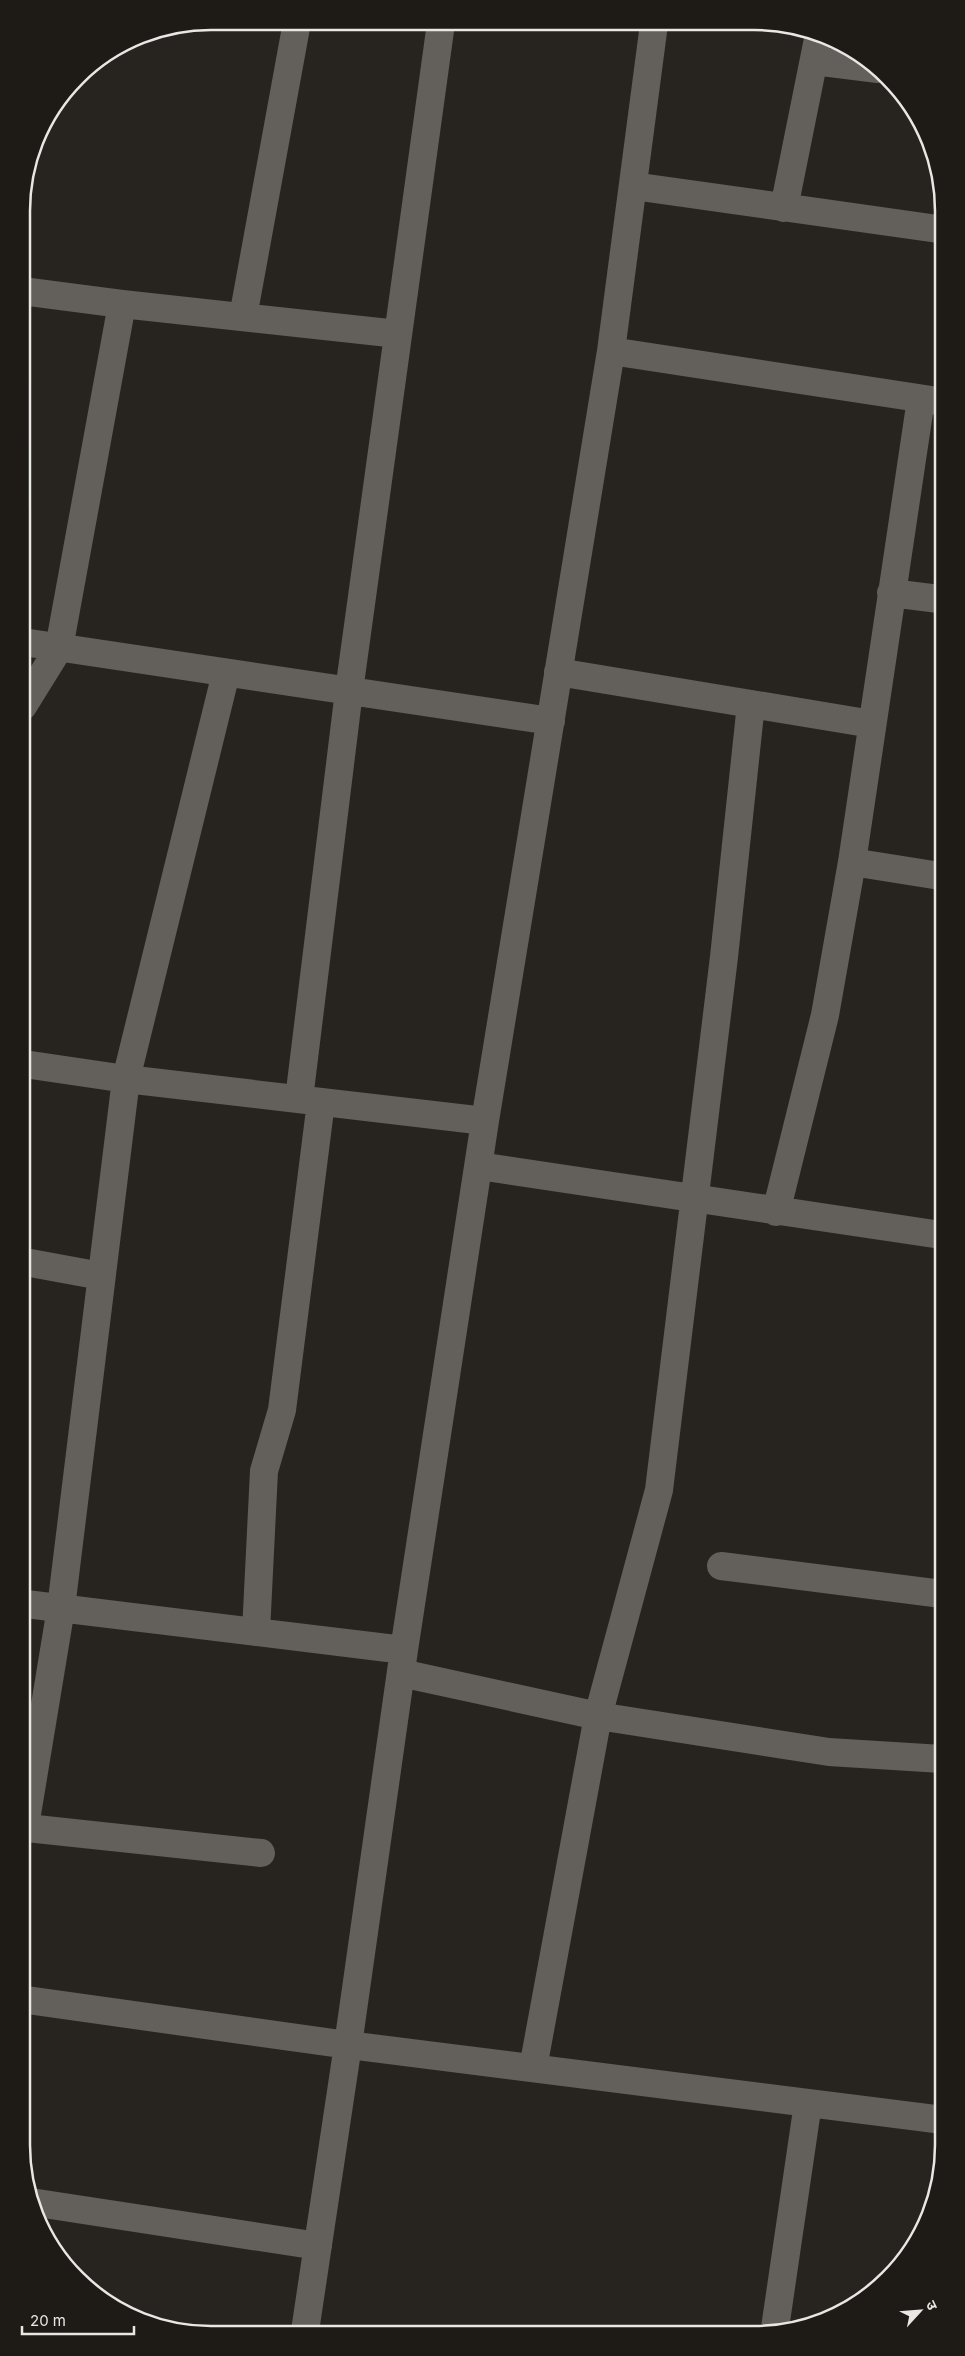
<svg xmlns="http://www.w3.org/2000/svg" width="965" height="2356" font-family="Inter,'Noto Sans Devanagari',sans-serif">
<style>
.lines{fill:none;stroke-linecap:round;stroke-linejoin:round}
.minor{stroke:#635f5a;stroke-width:28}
.rim{fill:none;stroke:#e9e7e4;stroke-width:2.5}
</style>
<rect width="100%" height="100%" fill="#272420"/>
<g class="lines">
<!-- minor -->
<path class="minor" d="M 814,61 L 878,69
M 633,186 L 938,229
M 784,208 L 819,34
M 22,291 L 122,304 L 398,334
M 243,317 L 297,22
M 611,351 L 938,401
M 891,593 L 939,599
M 23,642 L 551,721
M 558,672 L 872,724
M 23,706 L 59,648 L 122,304
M 852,862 L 940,876
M 24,1064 L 126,1079 L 485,1121
M 299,1099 L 349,691 L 441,23
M 479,1166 L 941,1235
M 776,1212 L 825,1015 L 852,862 L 921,399
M 25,1262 L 101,1276
M 721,1566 L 942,1594
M 26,1604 L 404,1650
M 256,1632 L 264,1471 L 282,1410 L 321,1102
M 401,1673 L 598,1716 L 829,1752 L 942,1759
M 27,1814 L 61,1608 L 126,1079 L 226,673
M 27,1828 L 261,1853
M 27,2000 L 348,2045 L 943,2120
M 533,2068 L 598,1716 L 659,1490 L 724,957 L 751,704
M 31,2202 L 318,2246
M 775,2328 L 808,2103
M 305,2331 L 348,2045 L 404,1650 L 485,1121 L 611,351 L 654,24"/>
</g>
<!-- crop -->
<path d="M0 0H965V2356H0ZM211 30H754A181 181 0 0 1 935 211V2145A181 181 0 0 1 754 2326H211A181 181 0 0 1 30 2145V211A181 181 0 0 1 211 30Z" fill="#1e1b17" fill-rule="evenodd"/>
<path class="rim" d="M211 30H754A181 181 0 0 1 935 211V2145A181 181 0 0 1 754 2326H211A181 181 0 0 1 30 2145V211A181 181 0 0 1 211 30Z"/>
<!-- north arrow -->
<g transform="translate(920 2311) rotate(64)" stroke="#1e1b17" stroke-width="4" paint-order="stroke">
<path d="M0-4L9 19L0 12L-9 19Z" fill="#e9e7e4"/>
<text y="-8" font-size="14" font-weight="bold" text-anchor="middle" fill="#e9e7e4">उ</text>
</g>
<!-- scale -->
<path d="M22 2326v8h112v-8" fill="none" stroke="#e9e7e4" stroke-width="2.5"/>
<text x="30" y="2326" font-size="15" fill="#e9e7e4" stroke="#1e1b17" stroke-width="4" paint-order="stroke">20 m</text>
</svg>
